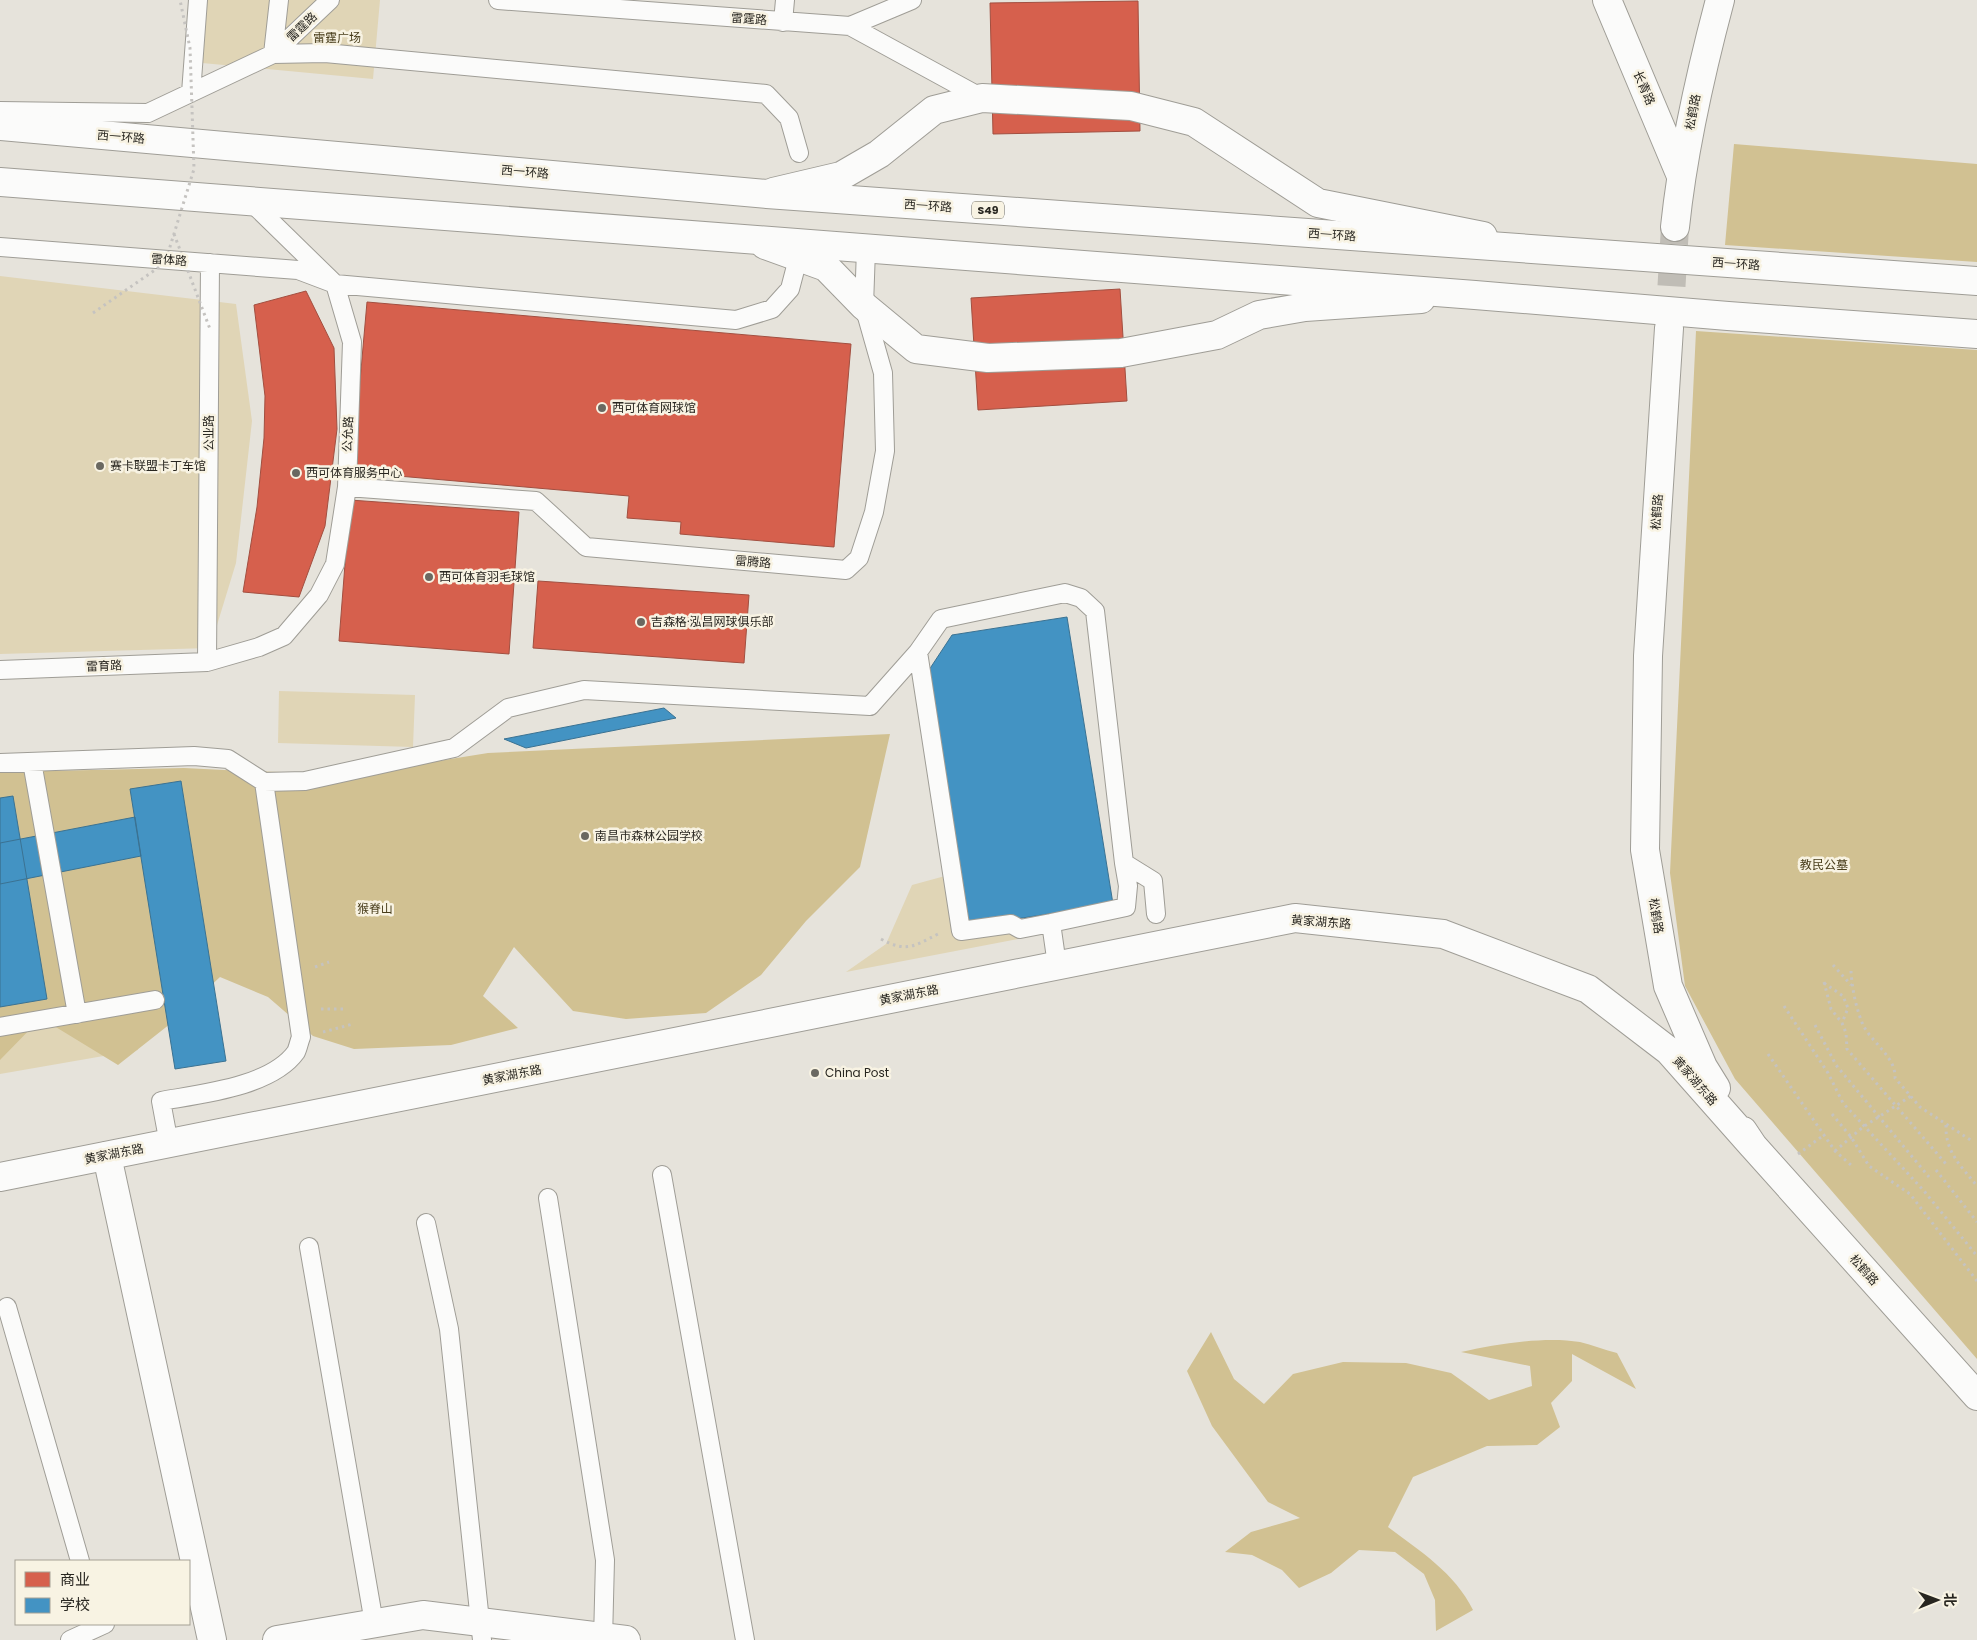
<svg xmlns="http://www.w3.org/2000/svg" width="1977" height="1640" font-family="Poppins,'Noto Sans SC',sans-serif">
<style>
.green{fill:#e0d5b6}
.forest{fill:#d1c192}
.shops{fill:#d6604d;stroke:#a24f40}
.schools{fill:#4393c3;stroke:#3b7292}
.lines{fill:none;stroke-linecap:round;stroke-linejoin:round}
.secondary-tunnel{stroke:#c0bdb6;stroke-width:28;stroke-dasharray:28 14;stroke-linecap:butt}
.lane-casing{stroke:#9f9d96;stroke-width:20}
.street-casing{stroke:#9f9d96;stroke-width:30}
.secondary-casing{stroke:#9f9d96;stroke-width:30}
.highway-casing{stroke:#9f9d96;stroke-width:30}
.path{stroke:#c5c3c0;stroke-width:3;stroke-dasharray:2.5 4;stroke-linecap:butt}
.lane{stroke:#fbfbfa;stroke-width:18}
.street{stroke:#fbfbfa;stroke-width:28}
.secondary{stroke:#fbfbfa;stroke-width:28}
.highway{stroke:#fbfbfa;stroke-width:28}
.path-bridge{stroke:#c5c3c0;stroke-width:3;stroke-dasharray:2.5 4;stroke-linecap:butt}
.poi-dot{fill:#6a6861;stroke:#f8f3e3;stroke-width:2}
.labels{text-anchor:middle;stroke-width:5;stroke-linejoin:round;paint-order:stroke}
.shield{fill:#f8f3e3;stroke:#66645a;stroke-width:1}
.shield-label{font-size:11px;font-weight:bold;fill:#282620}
.street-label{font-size:12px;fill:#282620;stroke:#f8f3e3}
.park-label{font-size:12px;fill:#473c1a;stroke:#f8f3e3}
.poi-label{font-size:12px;fill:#282620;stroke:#f8f3e3;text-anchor:start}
</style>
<rect width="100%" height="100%" fill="#e6e3db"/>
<!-- green -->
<path class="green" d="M 207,0 L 380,0 L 373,79 L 202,63 Z
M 0,276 L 236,304 L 252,421 L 236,563 L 210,648 L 0,654 Z
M 279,691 L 415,695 L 413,747 L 278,743 Z
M 945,876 L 955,937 L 1005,930 L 1018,939 L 846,972 L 886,944 L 912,885 Z
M 132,1011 L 138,1050 L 0,1074 L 0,1034 Z"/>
<!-- forest -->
<path class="forest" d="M 1734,144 L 1977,164 L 1977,262 L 1725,245 Z
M 1696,331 L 1977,350 L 1977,1359 L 1735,1079 L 1685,986 L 1670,873 Z
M 890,734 L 860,867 L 806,921 L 761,975 L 706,1013 L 626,1019 L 573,1011 L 514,947 L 483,996 L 518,1028 L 451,1045 L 354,1049 L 313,1036 L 268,997 L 220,977 L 170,1024 L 118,1065 L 41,1018 L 0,1060 L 0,772 L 184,768 L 244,771 L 357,774 L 488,753 Z
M 1211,1332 L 1234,1379 L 1264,1404 L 1293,1374 L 1343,1362 L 1406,1363 L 1451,1373 L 1489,1400 L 1532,1386 L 1530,1366 L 1461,1352 C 1496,1344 1545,1336 1580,1342 C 1592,1345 1605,1350 1617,1353 L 1636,1389 L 1572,1354 L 1572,1381 L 1551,1403 L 1560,1427 L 1537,1445 L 1487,1446 L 1413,1477 L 1388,1527 C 1420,1551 1455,1573 1473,1610 L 1436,1631 L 1435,1600 L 1424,1574 L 1395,1552 L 1359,1550 L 1331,1573 L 1299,1588 L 1282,1570 L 1252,1555 L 1225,1552 L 1251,1532 L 1300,1518 L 1268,1502 L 1212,1426 L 1187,1371 Z"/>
<!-- shops -->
<path class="shops" d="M 1138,1 L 1140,131 L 993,134 L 990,3 Z
M 1120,289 L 1127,401 L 978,410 L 971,298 Z
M 306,291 L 334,348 L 337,429 L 325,526 L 299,597 L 243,592 L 257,507 L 264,438 L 265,396 L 254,305 Z
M 367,302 L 851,344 L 834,547 L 680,534 L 681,522 L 627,518 L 629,496 L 352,472 Z
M 350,500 L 519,512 L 509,654 L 339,641 Z
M 538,581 L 749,595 L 744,663 L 533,648 Z"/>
<!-- schools -->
<path class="schools" d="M 1067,617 L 1113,904 L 964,927 L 925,676 L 952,635 Z
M 664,708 L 676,718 L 526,748 L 504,739 Z
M 181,781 L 226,1061 L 175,1069 L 130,789 Z
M 13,796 L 47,999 L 0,1007 L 0,798 Z
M 135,817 L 141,856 L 0,884 L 0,843 Z"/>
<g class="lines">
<!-- secondary-tunnel -->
<path class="secondary-tunnel" d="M 1669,328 L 1675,227"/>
<defs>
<path id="lane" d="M 498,0 L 850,26 L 982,98
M 783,22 L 785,0
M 850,26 L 912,0
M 273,54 L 330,0
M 273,54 L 279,0
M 191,93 L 198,0
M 0,111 L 148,113 L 273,54 L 325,53 L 766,94 L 789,118 L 799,153
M 0,247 L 298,270 L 335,284 L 736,320 L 772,309 L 790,289 L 796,266
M 347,487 L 536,501 L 586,547 L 846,570 L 859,558 L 874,512 L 885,451 L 883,373 L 864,306 L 866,249
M 918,652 L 961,931 L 1011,924 L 1020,929 L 1051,923
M 207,662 L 210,263
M 0,670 L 207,662 L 259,647 L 284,636 L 319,595 L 335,564 L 347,487 L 352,342 L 335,284 L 251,202
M 32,762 L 77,1014
M 0,763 L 194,756 L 228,759 L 264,782 L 305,781 L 454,748 L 508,708 L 584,690 L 870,706 L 918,652 L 941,619 L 1065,593 L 1081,598 L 1095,611 L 1124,863 L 1153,881 L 1156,914
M 1057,965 L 1051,923 L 1126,907 L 1128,886 L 1124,863
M 0,1027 L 155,1000
M 169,1144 L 161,1101 C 200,1094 271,1087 296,1052 C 298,1048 299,1042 301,1037 L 264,782
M 662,1175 L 745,1640
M 548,1198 L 605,1560 L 603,1640
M 426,1223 L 449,1329 L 482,1640
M 309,1247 L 374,1623
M 7,1307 L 80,1561
M 70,1640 L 105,1624"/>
<path id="street" d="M 773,192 L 841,176 L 879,154 L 934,110 L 982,98 L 1131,106 L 1194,122 L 1318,203 L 1483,236
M 765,245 L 826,267 L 864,306 L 916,349 L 988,358 L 1121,353 L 1217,335 L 1259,315 L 1305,307 L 1421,299
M 107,1156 L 212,1640
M 277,1640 L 423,1615 L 626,1640"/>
<path id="secondary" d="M 1607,0 L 1681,176
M 1675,227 C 1683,150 1700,75 1720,0
M 1669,328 L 1648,656 L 1645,850 L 1668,986 L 1703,1067 L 1716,1088
M 1743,1131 L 1753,1146 L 1977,1396
M 0,1177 L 1295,918 L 1443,934 L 1588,989 L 1669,1051 L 1753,1146"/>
<path id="highway" d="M 0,126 L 767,194 L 1977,281
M 0,182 L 1475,295 L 1728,316 L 1977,334"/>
</defs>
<!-- lane casing -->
<use href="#lane" class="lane-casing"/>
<!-- street casing -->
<use href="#street" class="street-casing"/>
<!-- secondary casing -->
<use href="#secondary" class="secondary-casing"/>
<!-- highway casing -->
<use href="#highway" class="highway-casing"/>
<!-- path -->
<path class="path" d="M 881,939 C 907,953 914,946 938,934
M 1833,965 L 1851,985
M 315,967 L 329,962
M 1851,971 C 1852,989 1856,1008 1863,1025 C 1872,1043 1896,1057 1895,1078 L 1920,1107 L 1972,1141
M 1824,982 L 1831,1009 L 1842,1023 L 1846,1033 L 1847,1049 L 1946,1164
M 1824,983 L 1843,996 L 1848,1008 L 1842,1023
M 1784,1006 L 1828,1073 L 1843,1103 L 1924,1191 L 1977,1256
M 321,1009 L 343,1009
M 1815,1025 L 1836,1065 L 1929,1177
M 323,1032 L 353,1024
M 1768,1054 L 1835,1151 L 1851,1165
M 1832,1114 L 1851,1137 L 1869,1166 L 1910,1194 L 1977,1281
M 1946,1125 C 1945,1152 1961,1166 1977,1186
M 1835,1151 L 1863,1127 L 1911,1096
M 1798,1154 L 1824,1135
M 1936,1170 L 1977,1222"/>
<!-- lane -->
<use href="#lane" class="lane"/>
<!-- street -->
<use href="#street" class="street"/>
<!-- secondary -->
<use href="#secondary" class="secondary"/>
<!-- highway -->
<use href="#highway" class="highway"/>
<!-- path-bridge -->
<path class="path-bridge" d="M 174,234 L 210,329
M 93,313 L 165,263 L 194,169 L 190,48 L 180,0"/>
</g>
<!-- markers -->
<g class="poi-dot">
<circle cx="602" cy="408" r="5"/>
<circle cx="100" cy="466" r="5"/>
<circle cx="296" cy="473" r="5"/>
<circle cx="429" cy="577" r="5"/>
<circle cx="641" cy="622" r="5"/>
<circle cx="585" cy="836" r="5"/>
<circle cx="815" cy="1073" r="5"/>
</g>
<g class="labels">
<!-- shield labels -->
<rect class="shield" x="972" y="201.5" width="32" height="17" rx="4"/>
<g class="shield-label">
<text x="988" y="214">S49</text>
</g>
<!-- street labels -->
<g class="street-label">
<text transform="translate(749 19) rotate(4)" y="4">雷霆路</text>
<text transform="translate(302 27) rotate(-43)" y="4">雷霆路</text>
<text transform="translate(1644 88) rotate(67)" y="4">长青路</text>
<text transform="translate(1693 112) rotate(-79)" y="4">松鹤路</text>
<text transform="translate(121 137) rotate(5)" y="4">西一环路</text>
<text transform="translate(525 172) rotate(5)" y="4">西一环路</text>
<text transform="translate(928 206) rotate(4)" y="4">西一环路</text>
<text transform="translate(1332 235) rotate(4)" y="4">西一环路</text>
<text transform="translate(169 260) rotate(4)" y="4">雷体路</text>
<text transform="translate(1736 264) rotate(4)" y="4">西一环路</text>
<text transform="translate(209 433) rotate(-90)" y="4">公业路</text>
<text transform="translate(348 434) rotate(-88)" y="4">公允路</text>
<text transform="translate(1657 512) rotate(-86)" y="4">松鹤路</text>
<text transform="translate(753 562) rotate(5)" y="4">雷腾路</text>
<text transform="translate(104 666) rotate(-2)" y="4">雷育路</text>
<text transform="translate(1656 916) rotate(81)" y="4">松鹤路</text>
<text transform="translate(1321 922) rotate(4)" y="4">黄家湖东路</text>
<text transform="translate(909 995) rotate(-11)" y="4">黄家湖东路</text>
<text transform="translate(512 1075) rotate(-11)" y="4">黄家湖东路</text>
<text transform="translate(1695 1081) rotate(49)" y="4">黄家湖东路</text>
<text transform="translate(114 1154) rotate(-11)" y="4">黄家湖东路</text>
<text transform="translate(1864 1270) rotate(48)" y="4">松鹤路</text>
</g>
<!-- park labels -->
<g class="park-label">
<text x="337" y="42">雷霆广场</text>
<text x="1824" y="869">教民公墓</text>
<text x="375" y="913">猴脊山</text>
</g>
<!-- poi labels -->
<g class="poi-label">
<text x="612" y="412">西可体育网球馆</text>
<text x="110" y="470">赛卡联盟卡丁车馆</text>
<text x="306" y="477">西可体育服务中心</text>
<text x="439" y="581">西可体育羽毛球馆</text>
<text x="651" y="626">吉森格·泓昌网球俱乐部</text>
<text x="595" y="840">南昌市森林公园学校</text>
<text x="825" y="1077">China Post</text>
</g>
</g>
<!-- legend -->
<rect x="15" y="1560" width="175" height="65" fill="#f8f3e3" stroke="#a5a195"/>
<rect x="25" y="1572" width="25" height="15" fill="#d6604d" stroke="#a5a195"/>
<text x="60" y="1585" font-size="15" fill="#282620">商业</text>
<rect x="25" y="1598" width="25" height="15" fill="#4393c3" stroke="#a5a195"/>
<text x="60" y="1610" font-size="15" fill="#282620">学校</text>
<!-- north arrow -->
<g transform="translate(1937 1600) rotate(89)" stroke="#f8f3e3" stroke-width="4" paint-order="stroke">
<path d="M0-4L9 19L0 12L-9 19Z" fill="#282620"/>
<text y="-8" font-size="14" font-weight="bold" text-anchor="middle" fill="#282620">北</text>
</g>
</svg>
